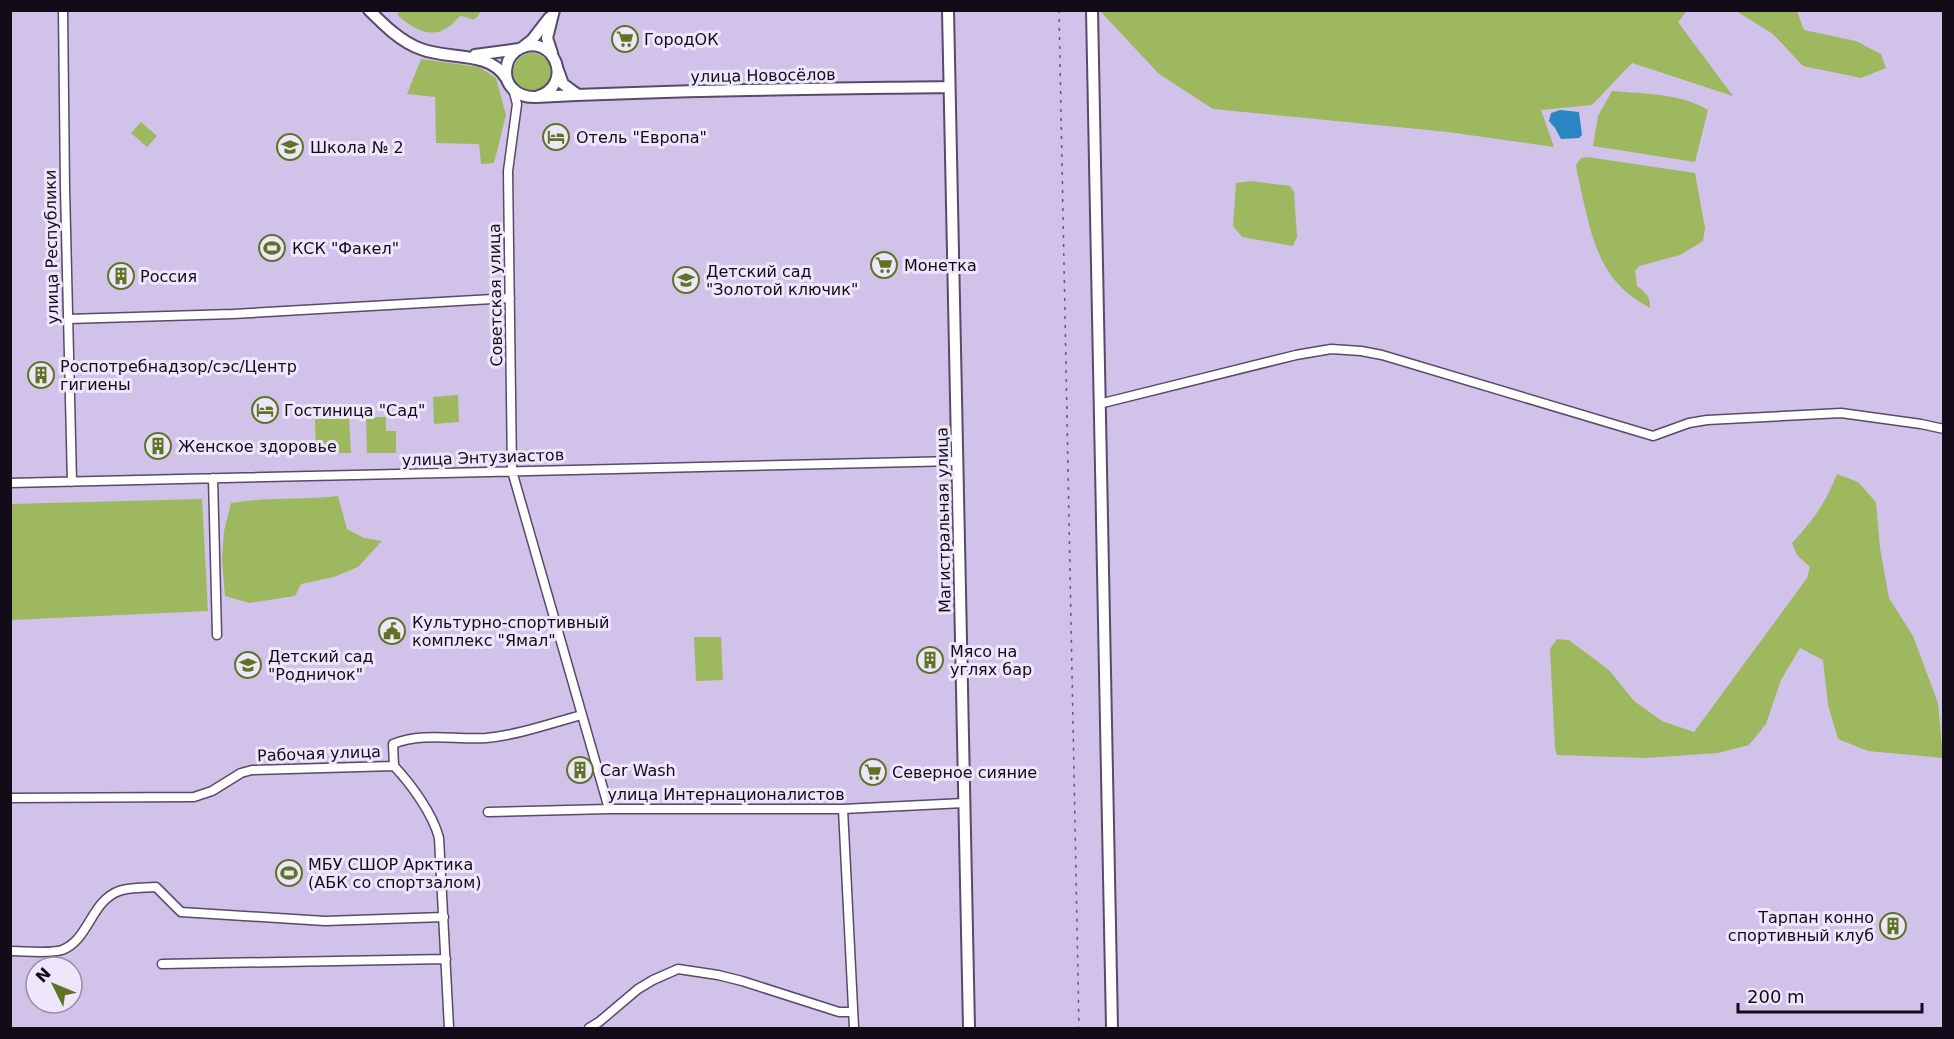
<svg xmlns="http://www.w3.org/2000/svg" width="1954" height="1039" font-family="'DejaVu Sans',sans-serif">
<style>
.green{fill:#9eb860}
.water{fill:#2b85c1}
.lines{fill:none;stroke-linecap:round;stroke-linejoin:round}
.minor-casing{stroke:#574a6b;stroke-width:11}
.major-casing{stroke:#574a6b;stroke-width:14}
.minor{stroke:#fff;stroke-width:8}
.major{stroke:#fff;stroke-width:10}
.rail{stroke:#635a72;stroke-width:1.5;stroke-dasharray:3 6;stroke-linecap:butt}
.labels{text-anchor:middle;stroke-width:6;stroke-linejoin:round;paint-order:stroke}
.poi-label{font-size:16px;fill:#120c19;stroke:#eee7fb;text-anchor:start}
.street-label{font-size:16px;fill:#120c19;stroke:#eee7fb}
</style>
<rect width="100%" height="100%" fill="#d1c2e9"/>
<!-- green -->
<path class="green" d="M 400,11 L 400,10 L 481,11 C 473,25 472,17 460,16 C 456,20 451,26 445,29 C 429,39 408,26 397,14 Z
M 1102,11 L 1687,11 L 1678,22 L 1733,96 L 1632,63 L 1592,105 L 1541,110 L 1554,147 L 1448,132 L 1213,109 L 1159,74 L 1102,13 Z
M 1736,11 L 1797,11 L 1804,30 L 1856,41 L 1881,54 L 1886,68 L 1861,78 L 1803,66 L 1773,34 Z
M513 72a19 19 0 1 1 38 0a19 19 0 1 1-38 0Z
M 421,59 L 479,67 L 496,78 L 506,115 L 494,163 L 481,164 L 479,144 L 436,143 L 435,97 L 407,94 Z
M 1612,91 C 1644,94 1681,93 1708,110 L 1695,162 L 1593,146 L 1598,116 Z
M 141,122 L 157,136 L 147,147 L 131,133 Z
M 1587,157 L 1695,173 L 1705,228 L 1703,241 L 1680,255 L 1639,266 L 1635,271 L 1637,286 C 1645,292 1651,297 1650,308 C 1644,304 1636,300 1630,295 C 1593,267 1587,214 1577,172 L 1576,165 L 1581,158 Z
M 1251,181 L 1290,186 L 1294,192 L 1297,237 L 1293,246 L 1242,237 L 1233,226 L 1236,183 Z
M 458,395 L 459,422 L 434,424 L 433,397 Z
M 366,417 L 386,417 L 386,431 L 396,431 L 396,453 L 367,453 Z
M 349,418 L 351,453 L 316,453 L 315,419 Z
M 1837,474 L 1858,482 L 1876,502 L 1880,548 L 1889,598 L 1913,636 L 1938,703 L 1943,758 L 1868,751 L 1838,739 L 1828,705 L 1823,660 L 1800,648 L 1781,680 L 1766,724 L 1749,745 L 1718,753 L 1645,758 L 1557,755 L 1555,749 L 1550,649 L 1557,639 L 1569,640 L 1609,670 L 1634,701 L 1662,721 L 1694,732 L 1807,578 L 1810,567 L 1797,555 L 1792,543 C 1814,519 1825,504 1837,474 Z
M 338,496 L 347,529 L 364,538 L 382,541 L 358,567 L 334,577 L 301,584 L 295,596 L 249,603 L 225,596 L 222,559 L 224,531 L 231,503 C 266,497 303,500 338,496 Z
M 202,499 L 208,611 L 11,620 L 11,504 Z
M 694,637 L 721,637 L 723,680 L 696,681 Z"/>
<!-- water -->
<path class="water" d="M 1560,110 L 1579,112 L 1582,135 L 1579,138 L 1561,139 L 1555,128 L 1549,121 L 1551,113 Z"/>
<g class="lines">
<defs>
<path id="minor" d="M 63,10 L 65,188 L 72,482
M 513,89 L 517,104 L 508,171 L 512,471 L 609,809
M 68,319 L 233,314 L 510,298
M 1099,404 L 1296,355 L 1331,349 L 1361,351 L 1382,355 L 1653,436 L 1689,423 L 1707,420 L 1841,413 L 1921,424 L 1944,429
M 213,478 L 217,635
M 10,483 L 957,461
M 394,766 L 393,744 C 423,732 455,740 486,738 C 519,735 551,723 582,715
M 10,798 L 194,797 L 212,791 L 241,773 L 252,770 L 394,766 C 411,784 433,814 439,838 L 449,1028
M 843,809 L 854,1028
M 488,812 L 609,809 L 843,809 L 964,803
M 10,951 C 24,951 49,954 62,950 C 89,940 91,901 119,891 C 131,887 144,888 156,887 L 181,912 L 325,921 L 444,917
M 162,964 L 446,959
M 589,1028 L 599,1022 L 638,989 L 653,980 L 678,969 L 718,975 L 742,981 L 839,1012 L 853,1012"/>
<path id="major" d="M 369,10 C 384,25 401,42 421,49 C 448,60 489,50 506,78
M 948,10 L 969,1028
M 1092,10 L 1112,1028
M 523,47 L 532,40 L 549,18
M 552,53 L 547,38 L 554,10
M 475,55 L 519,49
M 558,70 L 563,84 L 578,95
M 536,97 C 576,86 554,33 521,48 C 514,51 508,58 507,65 C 502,85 518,98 536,97 C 673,90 812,89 949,87"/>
</defs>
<!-- minor casing -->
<use href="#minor" class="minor-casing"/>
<!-- major casing -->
<use href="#major" class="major-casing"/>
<!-- minor -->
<use href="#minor" class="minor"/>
<!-- major -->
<use href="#major" class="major"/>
<!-- rail -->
<path class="rail" d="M 1059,10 L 1079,1028"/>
</g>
<!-- icons -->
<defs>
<symbol id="supermarket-ring" viewBox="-11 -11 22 22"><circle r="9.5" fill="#eee7fb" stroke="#5e7424" stroke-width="1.5"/><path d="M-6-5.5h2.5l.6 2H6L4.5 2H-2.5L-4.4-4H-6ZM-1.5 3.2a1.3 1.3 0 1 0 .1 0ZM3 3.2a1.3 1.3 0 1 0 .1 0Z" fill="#5e7424"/></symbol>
<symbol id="hotel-ring" viewBox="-11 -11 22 22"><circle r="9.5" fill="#eee7fb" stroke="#5e7424" stroke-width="1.5"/><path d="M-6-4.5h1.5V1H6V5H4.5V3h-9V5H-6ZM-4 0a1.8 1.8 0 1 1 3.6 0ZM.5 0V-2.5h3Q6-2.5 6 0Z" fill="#5e7424"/></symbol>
<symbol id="school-ring" viewBox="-11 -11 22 22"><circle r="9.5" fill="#eee7fb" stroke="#5e7424" stroke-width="1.5"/><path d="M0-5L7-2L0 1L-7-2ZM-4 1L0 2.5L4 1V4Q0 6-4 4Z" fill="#5e7424"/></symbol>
<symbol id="stadium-ring" viewBox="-11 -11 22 22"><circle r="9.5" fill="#eee7fb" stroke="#5e7424" stroke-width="1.5"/><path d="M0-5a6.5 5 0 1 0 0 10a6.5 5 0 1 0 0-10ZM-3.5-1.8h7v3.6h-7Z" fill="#5e7424"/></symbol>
<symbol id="building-ring" viewBox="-11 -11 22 22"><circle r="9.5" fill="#eee7fb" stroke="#5e7424" stroke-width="1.5"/><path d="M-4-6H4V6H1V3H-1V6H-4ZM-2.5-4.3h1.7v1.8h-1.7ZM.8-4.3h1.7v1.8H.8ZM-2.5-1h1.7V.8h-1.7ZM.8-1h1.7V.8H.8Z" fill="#5e7424"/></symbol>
<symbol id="civic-ring" viewBox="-11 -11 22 22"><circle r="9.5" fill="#eee7fb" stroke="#5e7424" stroke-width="1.5"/><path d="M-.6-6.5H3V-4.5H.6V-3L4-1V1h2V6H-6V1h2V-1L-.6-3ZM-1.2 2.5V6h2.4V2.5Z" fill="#5e7424"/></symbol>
</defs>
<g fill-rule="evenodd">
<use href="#supermarket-ring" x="610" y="24" width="30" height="30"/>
<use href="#hotel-ring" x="541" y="122" width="30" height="30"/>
<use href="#school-ring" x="275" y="132" width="30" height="30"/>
<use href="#stadium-ring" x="257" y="233" width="30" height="30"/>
<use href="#supermarket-ring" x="869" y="250" width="30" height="30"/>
<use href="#building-ring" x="106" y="261" width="30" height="30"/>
<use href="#school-ring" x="671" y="265" width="30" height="30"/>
<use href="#building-ring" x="26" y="360" width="30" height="30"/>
<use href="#hotel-ring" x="250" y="395" width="30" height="30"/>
<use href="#building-ring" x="143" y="431" width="30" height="30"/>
<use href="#civic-ring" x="377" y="616" width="30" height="30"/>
<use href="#building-ring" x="915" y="645" width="30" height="30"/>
<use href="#school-ring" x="233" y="650" width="30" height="30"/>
<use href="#building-ring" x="565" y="755" width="30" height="30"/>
<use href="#supermarket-ring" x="858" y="757" width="30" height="30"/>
<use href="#stadium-ring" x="274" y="858" width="30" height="30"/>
<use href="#building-ring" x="1878" y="911" width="30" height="30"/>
</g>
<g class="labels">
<!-- poi labels -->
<g class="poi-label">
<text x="644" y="45">ГородОК</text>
<text x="576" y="143">Отель "Европа"</text>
<text x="310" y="153">Школа № 2</text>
<text x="292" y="254">КСК "Факел"</text>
<text x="904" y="271">Монетка</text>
<text x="706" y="277">Детский сад<tspan x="706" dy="18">"Золотой ключик"</tspan></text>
<text x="140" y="282">Россия</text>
<text x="60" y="372">Роспотребнадзор/сэс/Центр<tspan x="60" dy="18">гигиены</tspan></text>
<text x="284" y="416">Гостиница "Сад"</text>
<text x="178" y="452">Женское здоровье</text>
<text x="412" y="628">Культурно-спортивный<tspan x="412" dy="18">комплекс "Ямал"</tspan></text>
<text x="950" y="657">Мясо на<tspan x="950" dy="18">углях бар</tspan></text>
<text x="268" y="662">Детский сад<tspan x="268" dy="18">"Родничок"</tspan></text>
<text x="600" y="776">Car Wash</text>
<text x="892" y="778">Северное сияние</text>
<text x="308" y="870">МБУ СШОР Арктика<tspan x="308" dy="18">(АБК со спортзалом)</tspan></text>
<text x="1874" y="923" text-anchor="end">Тарпан конно<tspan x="1874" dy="18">спортивный клуб</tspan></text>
</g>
<!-- street labels -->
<g class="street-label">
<text transform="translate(763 75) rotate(-1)" y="6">улица Новосёлов</text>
<text transform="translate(51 247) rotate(-91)" y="6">улица Республики</text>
<text transform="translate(495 295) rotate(-91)" y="6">Советская улица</text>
<text transform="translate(483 457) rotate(-2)" y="6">улица Энтузиастов</text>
<text transform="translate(943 520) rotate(-91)" y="6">Магистральная улица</text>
<text transform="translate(319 753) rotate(-2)" y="6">Рабочая улица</text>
<text x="726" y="800">улица Интернационалистов</text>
</g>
</g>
<!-- border -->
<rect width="1954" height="1039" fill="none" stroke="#120c19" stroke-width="24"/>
<!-- north arrow -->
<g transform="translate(54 985) rotate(313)"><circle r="28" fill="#eee7fb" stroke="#968fa1" stroke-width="1.5"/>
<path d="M0-4.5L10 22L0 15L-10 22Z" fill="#5e7424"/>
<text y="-9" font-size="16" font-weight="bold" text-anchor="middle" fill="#120c19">N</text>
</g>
<!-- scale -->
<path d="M1738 1003v9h184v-9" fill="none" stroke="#120c19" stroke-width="3"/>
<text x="1747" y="1003" font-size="18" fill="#120c19" stroke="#eee7fb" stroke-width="4.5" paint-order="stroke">200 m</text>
</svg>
